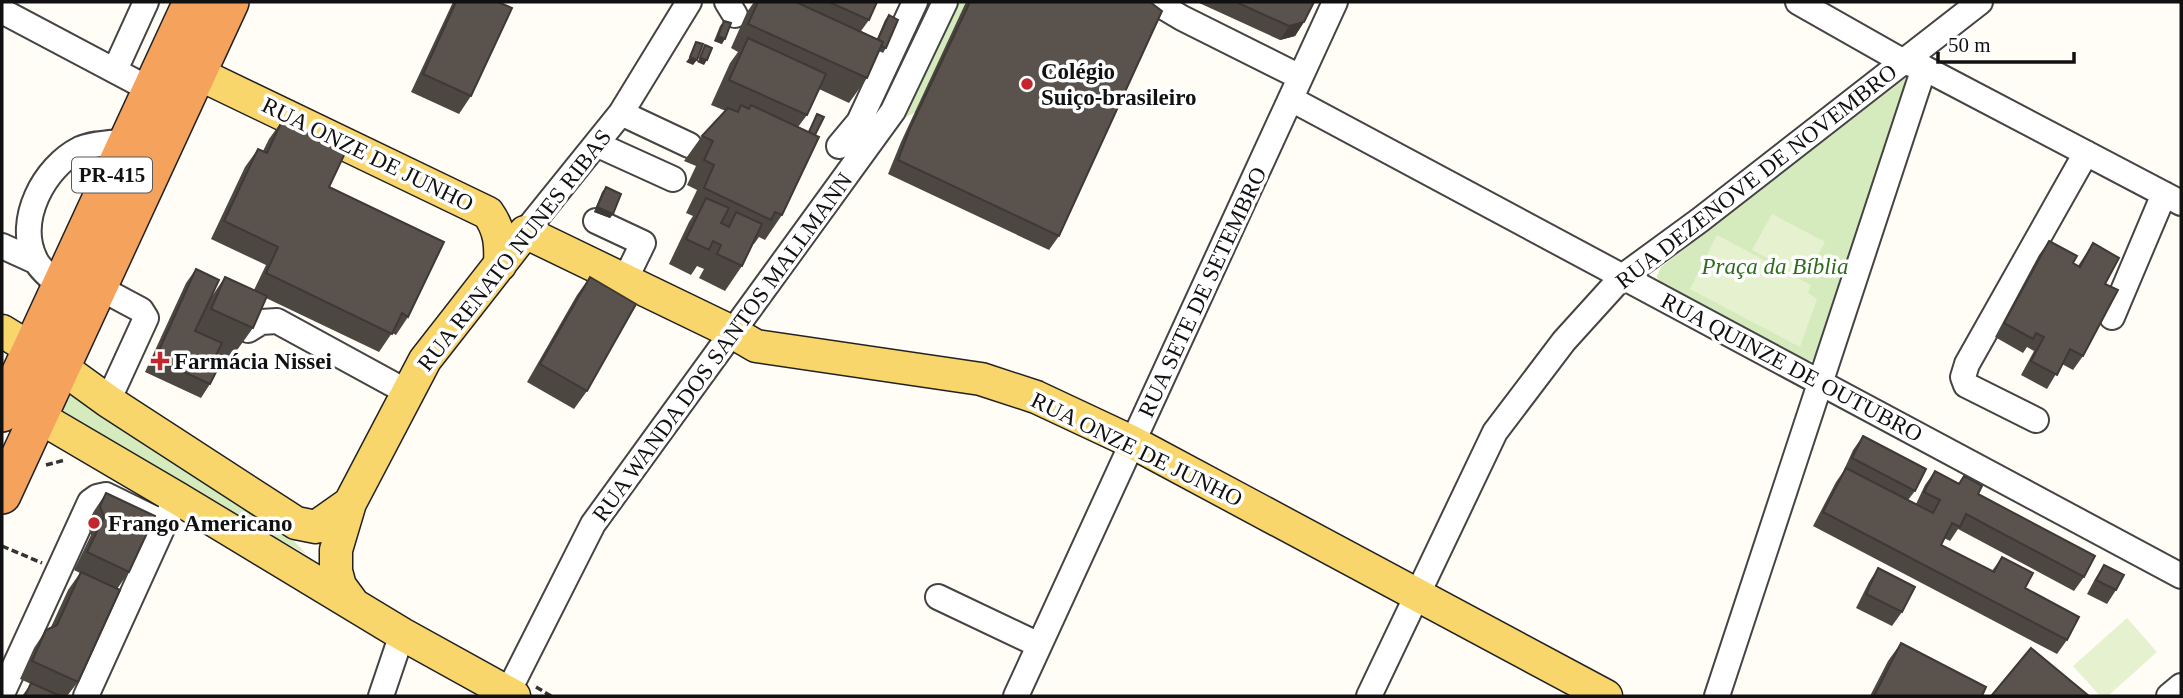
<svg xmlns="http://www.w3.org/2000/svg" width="2183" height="698" font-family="Georgia,serif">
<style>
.green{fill:#d5ebbd}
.pitch{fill:#e6f2cf}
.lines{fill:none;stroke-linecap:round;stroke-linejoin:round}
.minor-casing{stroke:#444;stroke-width:28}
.major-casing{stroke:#222;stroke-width:35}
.highway-casing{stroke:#222;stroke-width:40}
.path{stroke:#333;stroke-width:3.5;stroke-dasharray:7 3.5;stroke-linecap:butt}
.minor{stroke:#fff;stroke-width:24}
.major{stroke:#f9d66b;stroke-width:32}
.highway{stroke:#f5a25d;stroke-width:37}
.wall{fill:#4d4742}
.shaded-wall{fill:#3f3936}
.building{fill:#5a524d;stroke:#3f3936;stroke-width:2}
.poi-dot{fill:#c4262e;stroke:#fff;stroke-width:2.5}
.labels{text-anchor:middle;stroke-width:7;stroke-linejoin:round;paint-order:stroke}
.shield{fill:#fff;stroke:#585858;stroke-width:2}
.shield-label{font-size:21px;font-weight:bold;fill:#111}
.poi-label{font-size:23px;font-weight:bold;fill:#111;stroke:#fff;text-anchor:start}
.street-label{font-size:23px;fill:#111;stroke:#fff}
.park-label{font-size:23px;font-style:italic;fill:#2f6b1f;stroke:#fff}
</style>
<rect width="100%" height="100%" fill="#fffdf5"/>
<!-- green -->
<path class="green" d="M 957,2 L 964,2 L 971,18 L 932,104 L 902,119 Z
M 1910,78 L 1816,361 L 1802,360 L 1660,285 L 1657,276 L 1661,267 L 1904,79 Z
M 71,385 L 262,507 L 306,554 L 55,415 Z"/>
<!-- pitch -->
<path class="pitch" d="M 1772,214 L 1825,242 L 1805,278 L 1752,250 Z
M 1717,235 L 1811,285 L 1808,293 L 1817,299 L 1800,347 L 1690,289 Z
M 2127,618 L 2157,652 L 2108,696 L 2100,696 L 2073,666 Z"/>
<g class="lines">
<defs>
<path id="minor" d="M 727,2 L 735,15
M 1155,2 L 1182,18 L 1300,77
M 1798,2 L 1902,61 L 1924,68 L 2181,203
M 2,11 L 151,90
M 115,70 L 146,2
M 1291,99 L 2181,576
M 621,113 L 689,145
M 596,144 L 673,179
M 839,146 L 859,122 L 915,2
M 596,221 L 643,243 L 625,280
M 525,232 L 621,113 L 689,2
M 2,246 L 35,261
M 60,287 C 53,279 39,269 35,259 C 16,220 44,167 80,149 C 93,143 113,143 128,141
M 98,287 L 141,310 L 146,318 L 108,401
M 2112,317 L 2164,194
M 248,330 L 261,322 L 277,321 L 407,392
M 2036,420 L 1966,385 L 1963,377 L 1967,364 L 2086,153
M 938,597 L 1039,645
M 2,694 L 90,502 L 97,497 L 106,495 L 165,524
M 86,696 L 171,509
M 381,696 L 402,634
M 506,696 L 593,524 L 893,111 L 945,2
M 1016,696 L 1335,2
M 1369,696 L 1495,432 L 1564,341 L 1622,277 L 1700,220 L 1980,2
M 1717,696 L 1924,68
M 2169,696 L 2181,686"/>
<path id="major" d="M 197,73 L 488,213 C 500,230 501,244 500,265
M 2,331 L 61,367 L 108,401 L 296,523 L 316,527 L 350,503
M 17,404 L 177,498 L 402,634 L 514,696
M 354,605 L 340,586 L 336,571 L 336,550 L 350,503 L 425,360 L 525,232 L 732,332 L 756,346 L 981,379 L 1036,397 L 1132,442 L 1606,696"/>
<path id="highway" d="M 2,413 L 192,2
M 2,495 L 230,2"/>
</defs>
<!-- minor casing -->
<use href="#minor" class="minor-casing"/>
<!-- major casing -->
<use href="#major" class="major-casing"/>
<!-- highway casing -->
<use href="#highway" class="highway-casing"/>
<!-- path -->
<path class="path" d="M 46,465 L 65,460
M 2,546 L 42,563
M 536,687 L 551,696"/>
<!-- minor -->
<use href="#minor" class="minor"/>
<!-- major -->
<use href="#major" class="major"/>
<!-- highway -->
<use href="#highway" class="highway"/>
</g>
<!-- wall -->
<path class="wall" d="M 453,2 L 498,2 L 471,96 L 459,114 L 411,92 Z
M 754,2 L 877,2 L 869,20 L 861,31 L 877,39 L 885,20 L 889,15 L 886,48 L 883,53 L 879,51 L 867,78 L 849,103 L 819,89 L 807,115 L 798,127 L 808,132 L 817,114 L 815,135 L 782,215 L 765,240 L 759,237 L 754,244 L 753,244 L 742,266 L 725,291 L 699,278 L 704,269 L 697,266 L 691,275 L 669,264 L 689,222 L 693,216 L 686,213 L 697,190 L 687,185 L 696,166 L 684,161 L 702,136 L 726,111 L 711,105 L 730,63 L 738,52 L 731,48 L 747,12 Z
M 966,2 L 1150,2 L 1059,236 L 1049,250 L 888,174 L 901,142 Z
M 1197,2 L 1314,2 L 1304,22 L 1295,36 L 1280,40 Z
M 724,21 L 722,44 L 714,41 L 720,26 Z
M 282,121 L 329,187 L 408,317 L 396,335 L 392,333 L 379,352 L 266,298 L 253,328 L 227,364 L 221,361 L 210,384 L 201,398 L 145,372 L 186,283 L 196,269 L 210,299 L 225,277 L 254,290 L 266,265 L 211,239 L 245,167 L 258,149 L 263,151 L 269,139 Z
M 606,187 L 613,214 L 610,218 L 594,212 L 602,192 Z
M 2049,241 L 2073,263 L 2078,266 L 2093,243 L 2105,284 L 2083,356 L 2073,370 L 2062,364 L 2047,389 L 2021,375 L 2034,351 L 2027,347 L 2023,353 L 1995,337 L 2039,255 Z
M 590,277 L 587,391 L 574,409 L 527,382 L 577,295 Z
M 1863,436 L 1915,491 L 1908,500 L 1916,504 L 1925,485 L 1935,471 L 1959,484 L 1964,476 L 1978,494 L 2084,577 L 2074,591 L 1958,529 L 1950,541 L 1944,538 L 1941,545 L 1992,571 L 2002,557 L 2067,640 L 2057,654 L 1813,526 L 1836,482 L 1843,472 L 1853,450 Z
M 106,493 L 129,572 L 117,589 L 78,682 L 67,696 L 22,696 L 31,684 L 20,679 L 34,648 L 46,630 L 51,627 L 68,590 L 80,573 L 74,570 L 91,535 L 87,524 L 94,511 Z
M 2104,565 L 2116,590 L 2107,604 L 2087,594 L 2095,579 Z
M 1878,568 L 1902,612 L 1892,626 L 1856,608 L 1869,582 Z
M 1901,643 L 1982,696 L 1870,696 L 1888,661 Z"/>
<!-- shaded-wall -->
<path class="shaded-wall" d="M 1304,22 L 1295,36 L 1280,40 L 1289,26 Z
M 718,36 L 725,39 L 722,44 L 714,41 Z
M 690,57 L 697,60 L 693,65 L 686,62 Z
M 700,58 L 707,60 L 704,65 L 697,62 Z
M 597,207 L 613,214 L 610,218 L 594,212 Z"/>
<!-- building -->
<path class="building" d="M 456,2 L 498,2 L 512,8 L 471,96 L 423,74 Z
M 758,2 L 796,2 L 883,42 L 867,78 L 748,24 Z
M 829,2 L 877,2 L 869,20 Z
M 970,2 L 1150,2 L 1162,11 L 1059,236 L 898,160 L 910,128 Z
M 1236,2 L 1314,2 L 1304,22 L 1289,26 Z
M 889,15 L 898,20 L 886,48 L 881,46 L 883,42 L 878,39 Z
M 724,21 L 731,23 L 725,39 L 718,36 Z
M 748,38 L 826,74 L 807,115 L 729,80 Z
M 696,42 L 703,44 L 697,60 L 690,57 Z
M 705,45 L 712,48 L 707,60 L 700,58 Z
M 741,105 L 749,109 L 751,105 L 819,137 L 782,215 L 775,212 L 771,220 L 704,188 L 714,165 L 704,160 L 713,141 L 702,136 L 728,108 L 738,112 Z
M 817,114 L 824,117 L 815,135 L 809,132 Z
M 282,121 L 346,151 L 329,187 L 444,242 L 408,317 L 402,313 L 392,334 L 266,273 L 278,247 L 224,221 L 258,149 L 267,153 Z
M 606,187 L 621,194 L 613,214 L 597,207 Z
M 706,198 L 729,208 L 721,223 L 729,227 L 736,212 L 762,224 L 742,266 L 717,254 L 721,245 L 713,241 L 709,250 L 686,239 Z
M 2049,241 L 2077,256 L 2073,263 L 2080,267 L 2093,243 L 2119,258 L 2105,284 L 2118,290 L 2083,356 L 2070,349 L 2057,375 L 2031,361 L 2044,337 L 2036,333 L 2033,339 L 2004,323 Z
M 196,269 L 219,280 L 195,331 L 222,343 L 216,355 L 223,358 L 210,384 L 155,359 Z
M 225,277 L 267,296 L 253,328 L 211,309 Z
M 590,277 L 636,304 L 587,391 L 540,364 Z
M 1863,436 L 1926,469 L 1915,491 L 1852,458 Z
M 1846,468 L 1933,513 L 1940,500 L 1924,492 L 1935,471 L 1959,484 L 1964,476 L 1982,486 L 1978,494 L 2095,556 L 2084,577 L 1966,514 L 1960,527 L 1952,523 L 1941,545 L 1994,572 L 2002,557 L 2033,573 L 2025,588 L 2079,617 L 2067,640 L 1823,512 Z
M 106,493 L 155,516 L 129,572 L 87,552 L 104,517 L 100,506 Z
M 2104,565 L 2124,575 L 2116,590 L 2096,580 Z
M 1878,568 L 1915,587 L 1902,612 L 1866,594 Z
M 81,572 L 120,590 L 78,682 L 32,661 L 46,630 L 57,625 Z
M 1901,643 L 1986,687 L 1982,696 L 1874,696 Z
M 2031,648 L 2089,696 L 1993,696 L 1992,695 Z
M 31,683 L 60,696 L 25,696 Z"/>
<!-- markers -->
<g class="poi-dot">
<circle cx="1027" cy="84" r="7"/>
<path d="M156.5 350.5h7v7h7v7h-7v7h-7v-7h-7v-7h7z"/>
<circle cx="94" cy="523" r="7"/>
</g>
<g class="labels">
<!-- shield labels -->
<rect class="shield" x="72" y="157.5" width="80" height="35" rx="5"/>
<g class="shield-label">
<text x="112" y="182">PR-415</text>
</g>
<!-- poi labels -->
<g class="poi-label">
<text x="1041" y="79">Colégio<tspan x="1041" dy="26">Suiço-brasileiro</tspan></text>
<text x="174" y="369">Farmácia Nissei</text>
<text x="108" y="531">Frango Americano</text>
</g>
<!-- street labels -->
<g class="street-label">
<text transform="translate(368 154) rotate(26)" y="8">RUA ONZE DE JUNHO</text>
<text transform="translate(1756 176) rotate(-38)" y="8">RUA DEZENOVE DE NOVEMBRO</text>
<text transform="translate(514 250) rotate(-52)" y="8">RUA RENATO NUNES RIBAS</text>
<text transform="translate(1202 292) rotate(-65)" y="8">RUA SETE DE SETEMBRO</text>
<text transform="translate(722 347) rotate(-54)" y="8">RUA WANDA DOS SANTOS MALLMANN</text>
<text transform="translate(1792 367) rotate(28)" y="8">RUA QUINZE DE OUTUBRO</text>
<text transform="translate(1137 449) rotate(26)" y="8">RUA ONZE DE JUNHO</text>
</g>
<!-- park labels -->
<g class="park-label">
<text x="1775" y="274">Praça da Bíblia</text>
</g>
</g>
<!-- border -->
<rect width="2183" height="698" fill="none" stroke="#111111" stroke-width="7"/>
<!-- scale -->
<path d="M1938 52v10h136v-10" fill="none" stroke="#111111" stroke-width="3.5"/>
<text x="1948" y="52" font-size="21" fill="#111111" stroke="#ffffff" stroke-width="5" paint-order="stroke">50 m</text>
</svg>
